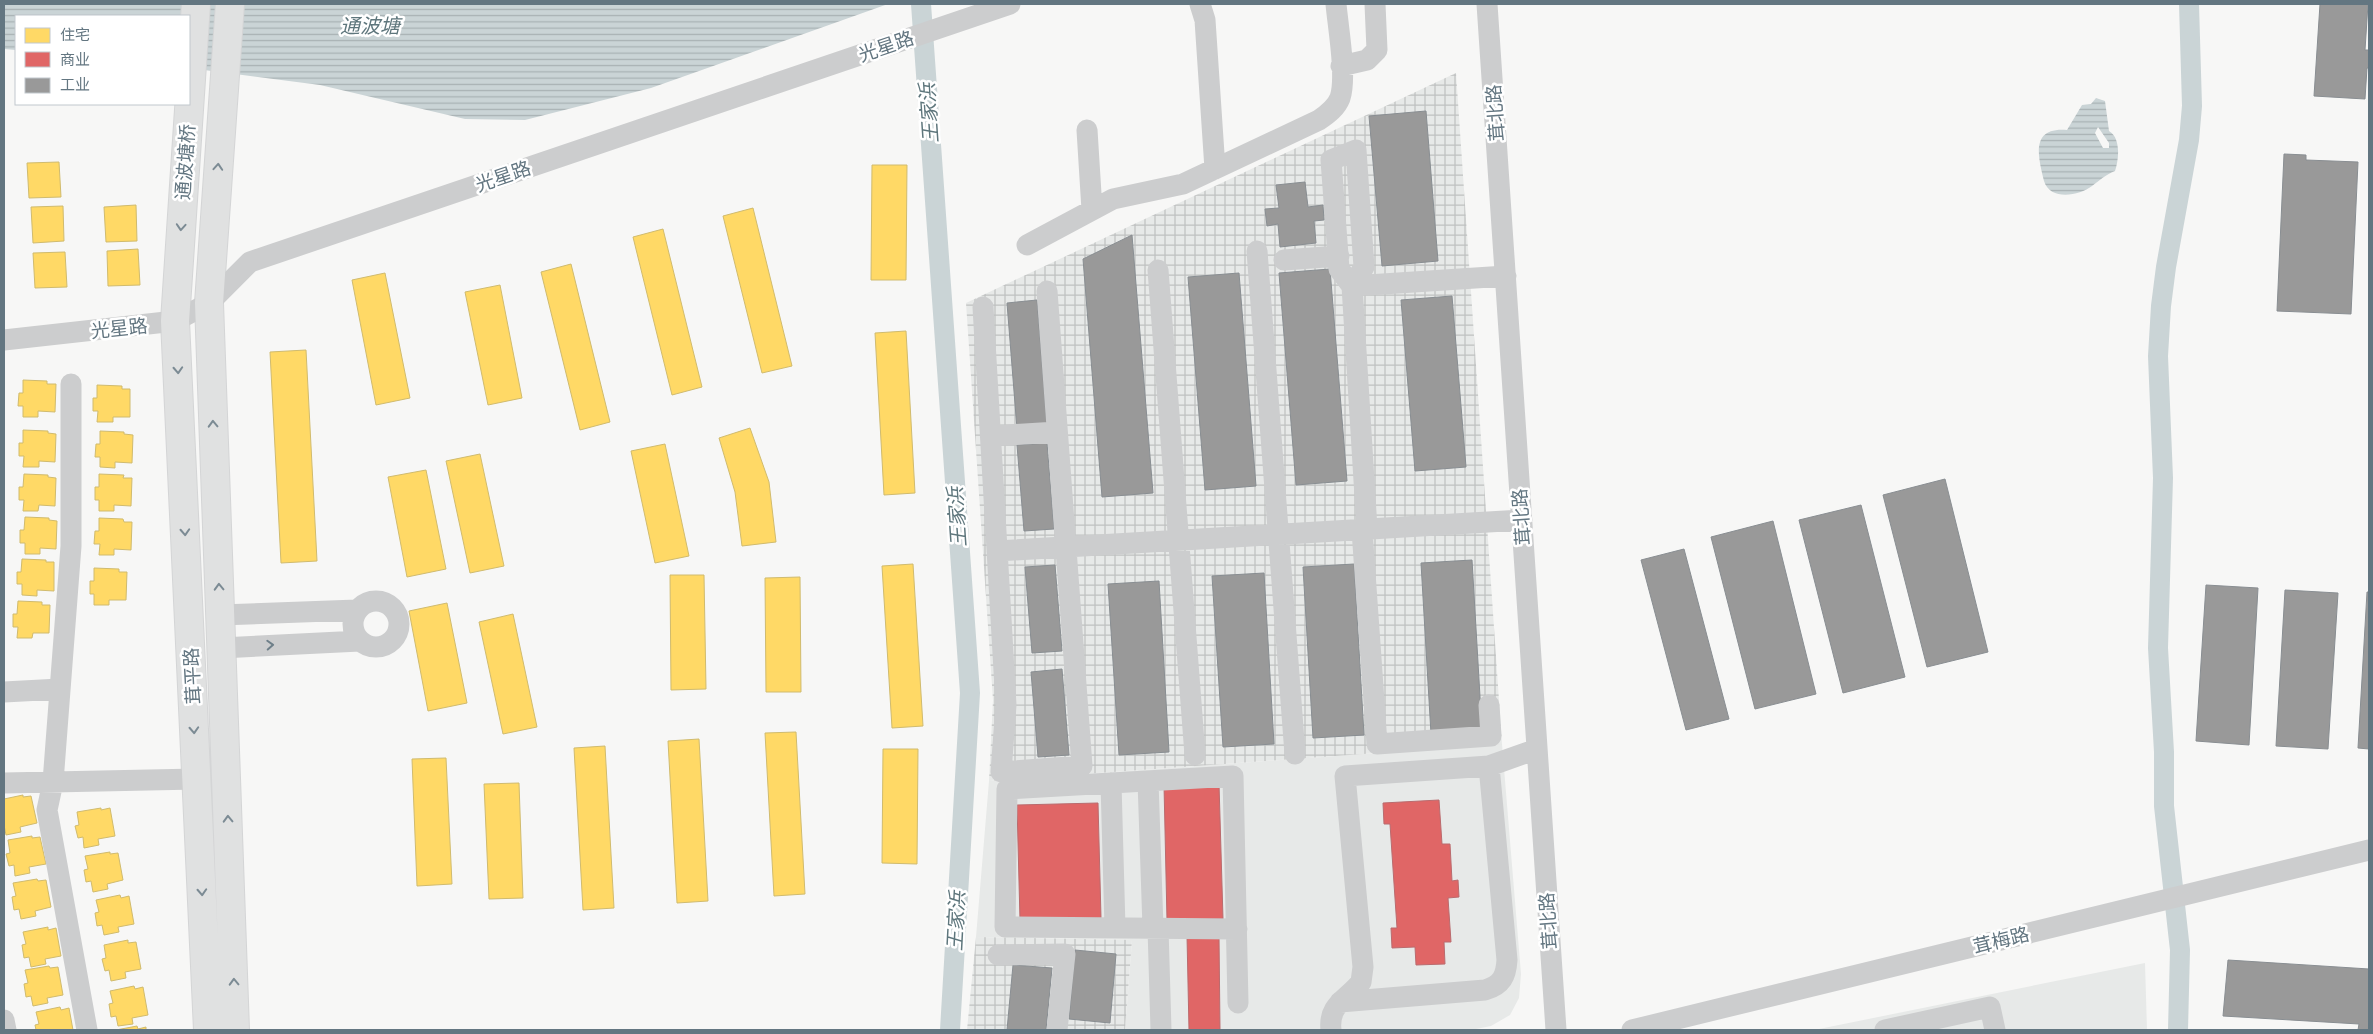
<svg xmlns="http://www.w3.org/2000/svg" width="2373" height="1034" font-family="'Titillium Web','Noto Sans SC',sans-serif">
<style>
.built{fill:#e7e9e8}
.industrial{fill:url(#industrial-grid)}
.water{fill:url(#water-rules);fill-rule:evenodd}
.homes{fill:#ffd966;stroke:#d0bb6e}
.shops{fill:#e06666;stroke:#ba6b6e}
.industry{fill:#999;stroke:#898e92}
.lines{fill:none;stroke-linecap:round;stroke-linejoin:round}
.canal{stroke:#cad4d6;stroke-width:20}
.major-casing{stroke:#d4d5d6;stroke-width:30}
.minor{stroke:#cccdce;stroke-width:21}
.major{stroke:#e0e1e1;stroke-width:28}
.oneway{stroke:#7c8b94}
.oneway2{stroke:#6e7f89}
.labels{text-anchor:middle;stroke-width:5;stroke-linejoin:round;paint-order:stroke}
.street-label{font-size:19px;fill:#637681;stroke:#fff}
.water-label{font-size:20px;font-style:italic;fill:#5e767c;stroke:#fff}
</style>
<defs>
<pattern id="industrial-grid" width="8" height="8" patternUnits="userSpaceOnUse" patternTransform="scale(1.25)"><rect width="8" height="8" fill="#e7e9e8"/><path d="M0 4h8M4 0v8" fill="none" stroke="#bfc1c1"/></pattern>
<pattern id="water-rules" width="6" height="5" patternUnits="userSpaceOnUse" patternTransform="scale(1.25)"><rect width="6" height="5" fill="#cad4d6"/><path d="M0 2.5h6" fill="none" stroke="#a8b1b3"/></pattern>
</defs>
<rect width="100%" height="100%" fill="#f7f7f6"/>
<!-- built -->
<path class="built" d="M 1502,744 L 1521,974 L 1519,998 L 1510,1015 L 1491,1026 L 1471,1030 L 1125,1030 L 1132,940 L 976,937 L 989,781 Z
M 2145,963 L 2147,1030 L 1814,1030 Z"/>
<!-- industrial -->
<path class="industrial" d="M 1456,73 L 1502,744 L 989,781 L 993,700 L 966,303 Z
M 976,937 L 1132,940 L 1125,1030 L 967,1030 Z"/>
<!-- water -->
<path class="water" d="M 4,4 L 888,4 L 651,88 L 525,120 L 465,119 L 320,85 L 189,68 L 189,16 L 16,16 L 16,50 L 4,49 Z
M 2096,98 L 2105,101 L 2109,131 C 2121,138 2119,159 2115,171 C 2105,175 2100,180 2092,186 C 2079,196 2050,201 2044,181 C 2038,156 2030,127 2067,130 L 2082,105 L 2091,104 ZM 2098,127 L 2109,143 L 2109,148 L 2103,148 L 2095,133 Z"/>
<!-- homes -->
<path class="homes" d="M 59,162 L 61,197 L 29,198 L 27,163 Z
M 872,165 L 907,165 L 906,280 L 871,280 Z
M 136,205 L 137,241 L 106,242 L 104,207 Z
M 63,206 L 64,241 L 33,243 L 31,207 Z
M 753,208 L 792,366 L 762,373 L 723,216 Z
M 663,229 L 702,387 L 672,395 L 633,237 Z
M 138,249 L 140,285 L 108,286 L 107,251 Z
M 65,252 L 67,287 L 35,288 L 33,253 Z
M 571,264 L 610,422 L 580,430 L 541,272 Z
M 385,273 L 410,398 L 376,405 L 352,280 Z
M 500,285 L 522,398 L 488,405 L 465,292 Z
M 906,331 L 915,493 L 884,495 L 875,333 Z
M 306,350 L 317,561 L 281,563 L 270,352 Z
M 23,380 L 47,381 L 47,384 L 56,384 L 55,412 L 38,411 L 38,417 L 23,417 L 23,406 L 18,406 L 19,393 L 23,393 Z
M 97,385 L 122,386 L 122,389 L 130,389 L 130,417 L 113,417 L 113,422 L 97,422 L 98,411 L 93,411 L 93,398 L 97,398 Z
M 750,428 L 769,482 L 776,542 L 742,546 L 735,492 L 719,438 Z
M 23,430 L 48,431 L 48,433 L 56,434 L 55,462 L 39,461 L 39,467 L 23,467 L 24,456 L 19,456 L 19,443 L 23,443 Z
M 100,431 L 124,432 L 124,434 L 133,435 L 132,463 L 115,462 L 115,468 L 100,467 L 100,457 L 95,457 L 96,444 L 100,444 Z
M 665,444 L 689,556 L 655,563 L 631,451 Z
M 480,454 L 504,566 L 470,573 L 446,461 Z
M 426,470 L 446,569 L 407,577 L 388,477 Z
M 24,474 L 48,475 L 48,477 L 56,478 L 55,506 L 39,505 L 38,511 L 23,511 L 24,500 L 19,500 L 19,487 L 23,487 Z
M 99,474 L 124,475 L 123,478 L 132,478 L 131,506 L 114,505 L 114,511 L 99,511 L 99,500 L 95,500 L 95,487 L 99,487 Z
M 25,517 L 49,518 L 49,520 L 57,521 L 56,549 L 40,548 L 40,554 L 25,554 L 25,543 L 20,543 L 20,530 L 24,530 Z
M 99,518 L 123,519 L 124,522 L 132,522 L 131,550 L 114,549 L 114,555 L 99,555 L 100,544 L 94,544 L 95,531 L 99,531 Z
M 22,559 L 46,560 L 46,562 L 54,562 L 54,591 L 37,590 L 37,596 L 22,595 L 22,584 L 17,584 L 17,572 L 21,572 Z
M 913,564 L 923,726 L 892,728 L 882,566 Z
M 94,568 L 119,569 L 119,572 L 127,572 L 126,600 L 109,600 L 109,605 L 94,605 L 94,594 L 90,594 L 90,581 L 94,581 Z
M 670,575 L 704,575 L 706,689 L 671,690 Z
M 800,577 L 801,692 L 766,692 L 765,578 Z
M 18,601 L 42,602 L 42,605 L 50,605 L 49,633 L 33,633 L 32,638 L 17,638 L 18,627 L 13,627 L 13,614 L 17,614 Z
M 447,603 L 467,703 L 428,711 L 409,611 Z
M 513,614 L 537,727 L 503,734 L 479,622 Z
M 796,732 L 805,894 L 774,896 L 765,733 Z
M 699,739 L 708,901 L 677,903 L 668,741 Z
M 605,746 L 614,908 L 583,910 L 574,748 Z
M 883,749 L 918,749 L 917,864 L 882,863 Z
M 446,758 L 452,884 L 417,886 L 412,759 Z
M 519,783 L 523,898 L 489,899 L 484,784 Z
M 23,795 L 23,797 L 31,796 L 37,823 L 20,827 L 21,832 L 6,835 L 4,825 L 4,799 Z
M 101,808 L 101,810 L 110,808 L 115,836 L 98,839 L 99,845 L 84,848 L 83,837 L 78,838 L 75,826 L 79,825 L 77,812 Z
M 32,836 L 32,838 L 40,837 L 46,864 L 29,867 L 30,873 L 15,876 L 14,865 L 9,866 L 6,854 L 10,853 L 8,840 Z
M 110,852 L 110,854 L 118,853 L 123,880 L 107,884 L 108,889 L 93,892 L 91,881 L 86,882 L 84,870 L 88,869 L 85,856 Z
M 37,879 L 38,881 L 46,880 L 51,907 L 35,911 L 36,916 L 21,919 L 19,909 L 14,910 L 12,897 L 16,896 L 13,883 Z
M 120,895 L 121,898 L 129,896 L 134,924 L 118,927 L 119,932 L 104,935 L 102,925 L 97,926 L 95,913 L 99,912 L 96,900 Z
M 48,927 L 48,930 L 56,928 L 61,956 L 45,959 L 46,964 L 31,967 L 29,957 L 24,958 L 22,945 L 26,944 L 23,932 Z
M 128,940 L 128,943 L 136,942 L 141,969 L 125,972 L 126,978 L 111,981 L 109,970 L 105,971 L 102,959 L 106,958 L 104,945 Z
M 49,966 L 50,968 L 58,967 L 63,995 L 47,998 L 48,1003 L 33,1006 L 31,996 L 26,997 L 24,984 L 28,983 L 25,970 Z
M 134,986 L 135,989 L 143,987 L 148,1015 L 132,1018 L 133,1024 L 118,1026 L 116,1016 L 111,1017 L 109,1004 L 113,1003 L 110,991 Z
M 60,1007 L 61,1010 L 69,1008 L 73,1030 L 36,1030 L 35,1025 L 39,1024 L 36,1012 Z
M 137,1026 L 138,1029 L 146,1027 L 146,1030 L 116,1030 Z"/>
<!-- shops -->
<path class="shops" d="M 1219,784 L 1223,919 L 1167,920 L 1164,785 Z
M 1439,800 L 1442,844 L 1450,844 L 1452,881 L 1458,880 L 1459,897 L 1448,898 L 1451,942 L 1444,942 L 1445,964 L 1416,965 L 1415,947 L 1392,948 L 1391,928 L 1397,928 L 1390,824 L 1384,824 L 1383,803 Z
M 1098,803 L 1101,918 L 1020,920 L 1017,805 Z
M 1187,936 L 1219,936 L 1220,1030 L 1189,1030 Z"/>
<!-- industry -->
<path class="industry" d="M 2320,4 L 2368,4 L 2365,50 L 2369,50 L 2369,68 L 2367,68 L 2365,99 L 2314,96 Z
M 1426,111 L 1438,261 L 1382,266 L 1369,116 Z
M 2284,154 L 2306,155 L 2306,160 L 2358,162 L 2351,314 L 2277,311 Z
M 1305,182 L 1308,207 L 1323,205 L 1324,220 L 1314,221 L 1316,243 L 1280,247 L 1278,224 L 1267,226 L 1265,209 L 1279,208 L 1276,185 Z
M 1132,235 L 1153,493 L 1102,497 L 1083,259 Z
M 1330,269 L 1347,481 L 1296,485 L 1279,273 Z
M 1239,273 L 1256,486 L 1205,490 L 1188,277 Z
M 1452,296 L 1466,467 L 1415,471 L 1401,300 Z
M 1037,300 L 1047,426 L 1017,429 L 1007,303 Z
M 1047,443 L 1054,529 L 1024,531 L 1017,445 Z
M 1945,479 L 1988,652 L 1927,667 L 1883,495 Z
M 1861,505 L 1905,677 L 1843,693 L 1799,520 Z
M 1773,521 L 1816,694 L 1755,709 L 1711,537 Z
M 1684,549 L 1729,719 L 1686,730 L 1641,560 Z
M 1472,560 L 1482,731 L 1431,734 L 1421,563 Z
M 1354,564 L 1364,735 L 1313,738 L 1303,567 Z
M 1055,565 L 1062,651 L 1032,653 L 1025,567 Z
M 1264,573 L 1274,744 L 1223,747 L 1212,576 Z
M 1159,581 L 1169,752 L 1119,755 L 1108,584 Z
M 2206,585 L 2258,588 L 2249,745 L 2196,741 Z
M 2285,590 L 2338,593 L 2328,749 L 2276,746 Z
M 2367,592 L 2369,592 L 2369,749 L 2358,748 Z
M 1062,669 L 1069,755 L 1038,757 L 1031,672 Z
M 1075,950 L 1116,954 L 1110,1023 L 1069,1019 Z
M 2228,960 L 2369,969 L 2369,1030 L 2358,1030 L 2359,1024 L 2223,1016 Z
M 1013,965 L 1052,968 L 1046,1030 L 1007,1030 Z"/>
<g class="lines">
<!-- canal -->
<path class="canal" d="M 921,4 L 970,693 L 950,1030
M 2178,1030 L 2180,950 L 2164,806 L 2164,752 L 2158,648 L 2163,478 L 2158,356 L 2161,306 L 2166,267 L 2189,140 L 2192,106 L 2189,4"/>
<defs>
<path id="major" d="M 196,4 L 175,321 L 208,1030
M 230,4 L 209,303 L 235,1030"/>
</defs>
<!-- major casing -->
<use href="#major" class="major-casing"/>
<!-- minor -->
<path class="minor" d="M 1200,4 L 1205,20 L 1215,169
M 1487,4 L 1556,1030
M 1341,66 L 1367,60 L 1377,50 L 1375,4
M 1087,130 L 1092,210
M 1356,150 L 1364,267 L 1352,286 L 1339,269 L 1331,160 Z
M 1027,245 L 1113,199 L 1183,184 L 1319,120 C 1328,114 1336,108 1340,98 C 1347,77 1338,27 1336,4
M 1257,251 L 1295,754
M 1284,260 L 1339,256
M 1158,270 L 1195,755
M 983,307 L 1006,705 L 1001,772 L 1082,766 L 1047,291
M 4,340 L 175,321 L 209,303 L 250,262 L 1010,4
M 71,384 L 71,546 L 53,782 L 47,810 L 87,1030
M 991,436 L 1057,432
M 1367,529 L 1352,286 L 1506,276
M 1362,530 L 1377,744 L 1491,736 L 1489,705
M 997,551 L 1522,520
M353 624a23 23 0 1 1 46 0a23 23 0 1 1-46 0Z
M 220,615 L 357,610
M 221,648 L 360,641
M 4,692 L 60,689
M 1148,781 L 1153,928
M 4,783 L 197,779
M 1111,783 L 1115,928
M 1158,928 L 1161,1030
M 1237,929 L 1005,927 L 1007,789 L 1233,776 L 1238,1003
M 998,955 L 1065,954 L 1057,1030
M 1340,1002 L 1485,990 C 1502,985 1506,976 1507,960 L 1489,766
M 4,1020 L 6,1030
M 1331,1030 C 1328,1004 1347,1000 1361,982 L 1363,967 L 1345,776 L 1489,766 L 1537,749
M 1632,1030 L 2369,850
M 1885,1030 L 1990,1007 L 1995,1030"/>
<!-- major -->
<use href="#major" class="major"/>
</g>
<!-- one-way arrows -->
<defs><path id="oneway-chevron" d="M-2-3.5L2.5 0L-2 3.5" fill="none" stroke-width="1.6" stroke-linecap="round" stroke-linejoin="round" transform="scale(1.25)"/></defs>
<g class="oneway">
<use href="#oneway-chevron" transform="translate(218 167) rotate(-86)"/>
<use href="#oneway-chevron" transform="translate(181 227) rotate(94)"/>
<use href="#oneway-chevron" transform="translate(178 370) rotate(87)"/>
<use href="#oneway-chevron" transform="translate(213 424) rotate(-92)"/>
<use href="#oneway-chevron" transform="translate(185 532) rotate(87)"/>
<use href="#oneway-chevron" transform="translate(219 587) rotate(-92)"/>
<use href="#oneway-chevron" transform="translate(194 730) rotate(87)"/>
<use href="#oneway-chevron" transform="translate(228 819) rotate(-92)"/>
<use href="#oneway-chevron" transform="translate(202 892) rotate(87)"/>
<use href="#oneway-chevron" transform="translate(234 982) rotate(-92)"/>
</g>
<use class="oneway2" href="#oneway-chevron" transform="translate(270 645) rotate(-3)"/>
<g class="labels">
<!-- street labels -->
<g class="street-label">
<text transform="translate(886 46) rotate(-19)" y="7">光星路</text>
<text transform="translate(1495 113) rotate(-94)" y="7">茸北路</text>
<text transform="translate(185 162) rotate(-86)" y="7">通波塘桥</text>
<text transform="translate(503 176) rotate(-19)" y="7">光星路</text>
<text transform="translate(119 328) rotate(-6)" y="7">光星路</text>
<text transform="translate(1521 517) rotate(-94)" y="7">茸北路</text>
<text transform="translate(192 676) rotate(-93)" y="7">茸平路</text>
<text transform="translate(1548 921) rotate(-94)" y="7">茸北路</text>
<text transform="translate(2001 940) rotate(-14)" y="7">茸梅路</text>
</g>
<!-- water labels -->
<g class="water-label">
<text x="370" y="33">通波塘</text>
<text transform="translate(929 113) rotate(-94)" y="7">王家浜</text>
<text transform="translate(957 517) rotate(-94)" y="7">王家浜</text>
<text transform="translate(956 921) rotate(-87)" y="7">王家浜</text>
</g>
</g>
<!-- border -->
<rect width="2373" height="1034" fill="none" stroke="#637681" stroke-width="10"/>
<!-- legend -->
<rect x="15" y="15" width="175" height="90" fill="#ffffff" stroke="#c1c8cd"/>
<rect x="25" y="28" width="25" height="15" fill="#ffd966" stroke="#c1c8cd"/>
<text x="60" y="40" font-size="15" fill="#637681">住宅</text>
<rect x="25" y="52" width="25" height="15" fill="#e06666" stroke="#c1c8cd"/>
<text x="60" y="65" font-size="15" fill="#637681">商业</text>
<rect x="25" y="78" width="25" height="15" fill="#999999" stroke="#c1c8cd"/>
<text x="60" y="90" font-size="15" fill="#637681">工业</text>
</svg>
